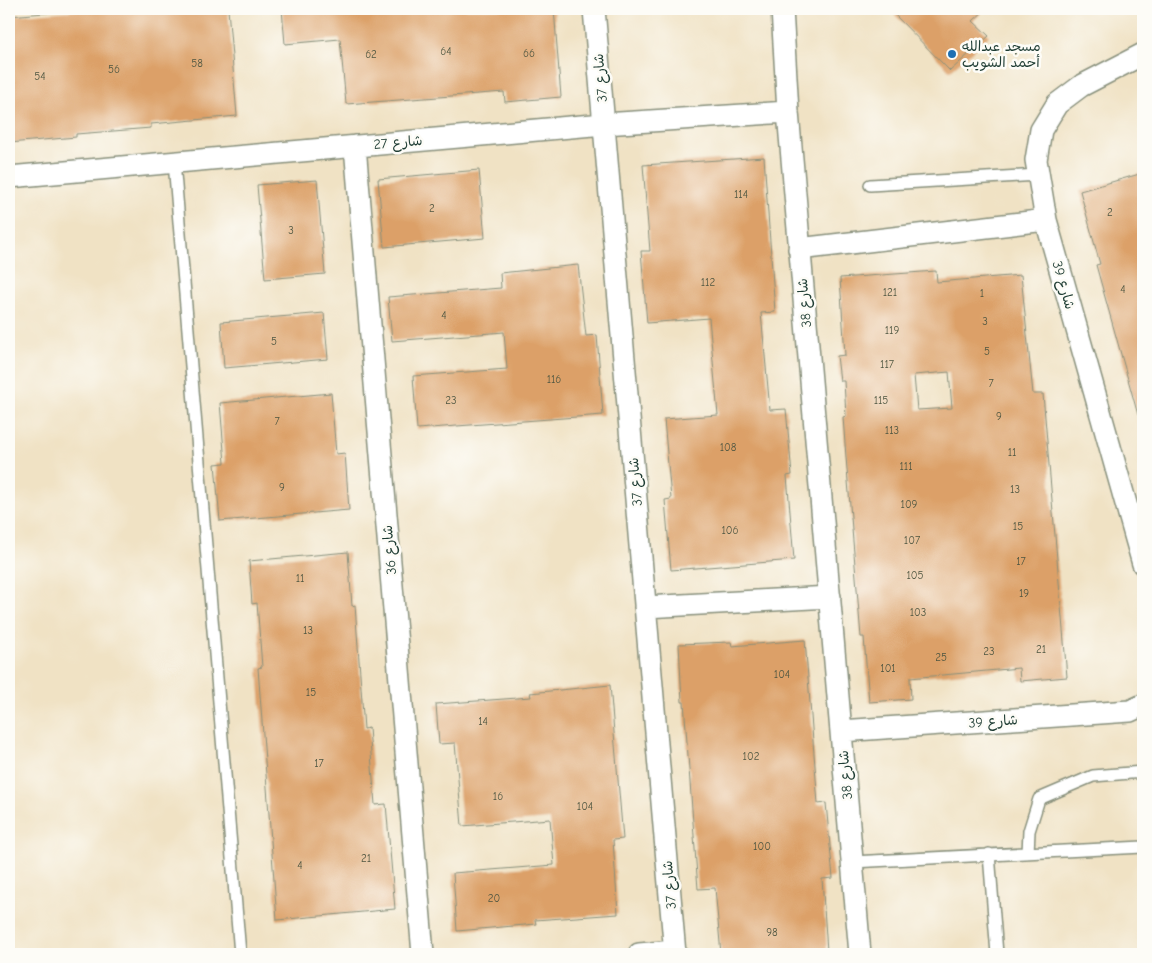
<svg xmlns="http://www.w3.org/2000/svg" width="1152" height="963" font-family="'Comic Neue','Playpen Sans Arabic',sans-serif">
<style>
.building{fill:#dca068;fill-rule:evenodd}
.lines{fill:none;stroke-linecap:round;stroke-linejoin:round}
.service-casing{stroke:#88907c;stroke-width:14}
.minor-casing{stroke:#88907c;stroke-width:24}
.service{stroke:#fff;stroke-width:11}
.minor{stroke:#fff;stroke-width:21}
.poi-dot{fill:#1f6fb2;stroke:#fdfcf7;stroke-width:2}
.labels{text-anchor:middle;stroke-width:5;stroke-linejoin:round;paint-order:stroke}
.number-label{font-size:11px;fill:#4e5641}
.poi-label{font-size:14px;fill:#1f3d34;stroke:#fdfcf7;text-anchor:start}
.street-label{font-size:14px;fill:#1f3d34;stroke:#fdfcf7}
</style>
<rect width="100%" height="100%" fill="#fdfcf7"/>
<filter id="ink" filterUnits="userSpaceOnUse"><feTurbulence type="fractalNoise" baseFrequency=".02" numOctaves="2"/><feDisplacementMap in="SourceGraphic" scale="10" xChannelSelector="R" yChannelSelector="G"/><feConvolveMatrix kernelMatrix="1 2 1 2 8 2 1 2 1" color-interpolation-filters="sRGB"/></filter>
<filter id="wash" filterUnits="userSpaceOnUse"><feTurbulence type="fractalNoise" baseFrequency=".0096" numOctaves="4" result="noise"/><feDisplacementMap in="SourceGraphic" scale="20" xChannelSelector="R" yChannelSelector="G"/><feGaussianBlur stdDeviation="1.12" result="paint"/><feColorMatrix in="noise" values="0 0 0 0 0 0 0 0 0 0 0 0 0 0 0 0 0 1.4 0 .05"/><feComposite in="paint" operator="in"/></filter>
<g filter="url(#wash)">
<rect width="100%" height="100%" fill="#f0e2c4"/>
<g id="blocks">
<!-- building -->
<path class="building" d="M 93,9 L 228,9 L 237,116 L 151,124 L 151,128 L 76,134 L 76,137 L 9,143 L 9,16 Z
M 282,9 L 554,9 L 561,97 L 505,102 L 504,92 L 346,104 L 340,39 L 285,44 Z
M 889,9 L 986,9 L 973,21 L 989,36 L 950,71 Z
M 764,157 L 775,312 L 761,313 L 770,410 L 786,409 L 792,475 L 787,476 L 794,560 L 671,570 L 665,500 L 671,499 L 664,419 L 718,415 L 709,318 L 647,323 L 641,251 L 650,251 L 643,165 Z
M 479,170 L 485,238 L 384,247 L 378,179 Z
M 1143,173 L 1143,414 L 1138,415 L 1096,265 L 1100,264 L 1080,191 Z
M 317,180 L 325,274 L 265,279 L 257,185 Z
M 578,265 L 586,336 L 597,335 L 603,415 L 417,429 L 413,376 L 507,369 L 504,332 L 392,341 L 388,297 L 501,288 L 500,273 Z
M 936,271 L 937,282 L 1021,275 L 1033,394 L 1043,394 L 1067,677 L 1020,681 L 1019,668 L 910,678 L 911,699 L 869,702 L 864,637 L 861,637 L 846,457 L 843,417 L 846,416 L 844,381 L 840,381 L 837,356 L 845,355 L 840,278 ZM 949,372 L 952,408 L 917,410 L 914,375 Z
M 324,313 L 328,359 L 224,368 L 221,322 Z
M 331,393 L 336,454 L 345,453 L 349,510 L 220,521 L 215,464 L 225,463 L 220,403 Z
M 348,552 L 352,606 L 355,605 L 364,729 L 369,728 L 375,805 L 386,804 L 395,909 L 277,920 L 258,668 L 262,667 L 257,603 L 252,604 L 249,561 Z
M 805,640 L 818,804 L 826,803 L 833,878 L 822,879 L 827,951 L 791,954 L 721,954 L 715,888 L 698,889 L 684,702 L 682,702 L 679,644 L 731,642 L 732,646 Z
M 610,685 L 623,839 L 613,840 L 618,914 L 535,920 L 536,924 L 457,931 L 453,873 L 554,865 L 550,819 L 462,826 L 455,743 L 439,744 L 436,704 L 531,697 L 530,693 Z"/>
</g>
</g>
<g filter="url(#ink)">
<use href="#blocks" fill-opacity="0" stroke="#88907c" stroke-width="1"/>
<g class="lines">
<defs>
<path id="service" d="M 174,162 L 240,954
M 870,185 L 1038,175
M 1028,853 L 1029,831 L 1039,799 L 1093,776 L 1143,772
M 989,854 L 997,954
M 852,862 L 1143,847"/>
<path id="minor" d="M 594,9 L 675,954
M 782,9 L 788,112 L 860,954
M 1143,54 L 1081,86 L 1057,104 L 1041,130 L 1036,160 L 1046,220 L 1143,564
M 355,146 L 423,954
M 9,177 L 604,124 L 788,112
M 799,249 L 1046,220
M 645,607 L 830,597
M 841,731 L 1130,711 L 1143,705
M 639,954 L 675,951"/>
</defs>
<!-- service casing -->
<use href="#service" class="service-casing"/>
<!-- minor casing -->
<use href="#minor" class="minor-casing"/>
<!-- service -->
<use href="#service" class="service"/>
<!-- minor -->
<use href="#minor" class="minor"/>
</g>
</g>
<!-- markers -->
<circle class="poi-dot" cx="952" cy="54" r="5"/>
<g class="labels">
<!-- number labels -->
<g class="number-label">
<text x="446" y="55">64</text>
<text x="529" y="57">66</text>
<text x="371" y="58">62</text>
<text x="197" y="67">58</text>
<text x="114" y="73">56</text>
<text x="40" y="80">54</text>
<text x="741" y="198">114</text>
<text x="432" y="212">2</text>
<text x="1110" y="216">2</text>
<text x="291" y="234">3</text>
<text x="708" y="286">112</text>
<text x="1123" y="293">4</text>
<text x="890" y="296">121</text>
<text x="982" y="297">1</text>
<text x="444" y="319">4</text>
<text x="985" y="325">3</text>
<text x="892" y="334">119</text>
<text x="274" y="345">5</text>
<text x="987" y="355">5</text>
<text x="887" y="368">117</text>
<text x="554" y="383">116</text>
<text x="991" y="387">7</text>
<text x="451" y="404">23</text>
<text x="881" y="404">115</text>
<text x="999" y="420">9</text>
<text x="277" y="425">7</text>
<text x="892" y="434">113</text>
<text x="728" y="451">108</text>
<text x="1012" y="456">11</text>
<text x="906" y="470">111</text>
<text x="282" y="491">9</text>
<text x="1015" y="493">13</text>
<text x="909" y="508">109</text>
<text x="1018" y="530">15</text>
<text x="730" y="534">106</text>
<text x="912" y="544">107</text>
<text x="1021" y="565">17</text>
<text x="915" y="579">105</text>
<text x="300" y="582">11</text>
<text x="1024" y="597">19</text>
<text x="918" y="616">103</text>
<text x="308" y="634">13</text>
<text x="1041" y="653">21</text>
<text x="989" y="655">23</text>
<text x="941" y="661">25</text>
<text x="888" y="672">101</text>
<text x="782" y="678">104</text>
<text x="311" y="696">15</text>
<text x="483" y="725">14</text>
<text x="751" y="760">102</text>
<text x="319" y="767">17</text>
<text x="498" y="800">16</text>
<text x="585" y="810">104</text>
<text x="762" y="850">100</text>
<text x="366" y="862">21</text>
<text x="300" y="869">4</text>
<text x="494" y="902">20</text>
<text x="772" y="936">98</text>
</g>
<!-- poi labels -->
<g class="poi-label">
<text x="962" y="51">مسجد عبدالله<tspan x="962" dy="16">أحمد الشويب</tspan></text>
</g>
<!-- street labels -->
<g class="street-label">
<text transform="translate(600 78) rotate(-95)" y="5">شارع 37</text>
<text transform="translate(398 142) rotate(-5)" y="5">شارع 27</text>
<text transform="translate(1064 285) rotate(74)" y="5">شارع 39</text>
<text transform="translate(804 303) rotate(-95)" y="5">شارع 38</text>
<text transform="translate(635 482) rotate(-95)" y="5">شارع 37</text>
<text transform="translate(389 550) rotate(-95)" y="5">شارع 36</text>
<text transform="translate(993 721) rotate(-4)" y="5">شارع 39</text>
<text transform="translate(845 775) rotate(-95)" y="5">شارع 38</text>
<text transform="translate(669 885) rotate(-95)" y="5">شارع 37</text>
</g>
</g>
<!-- margin -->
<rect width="1152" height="963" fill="none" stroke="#fdfcf7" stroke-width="30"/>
</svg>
